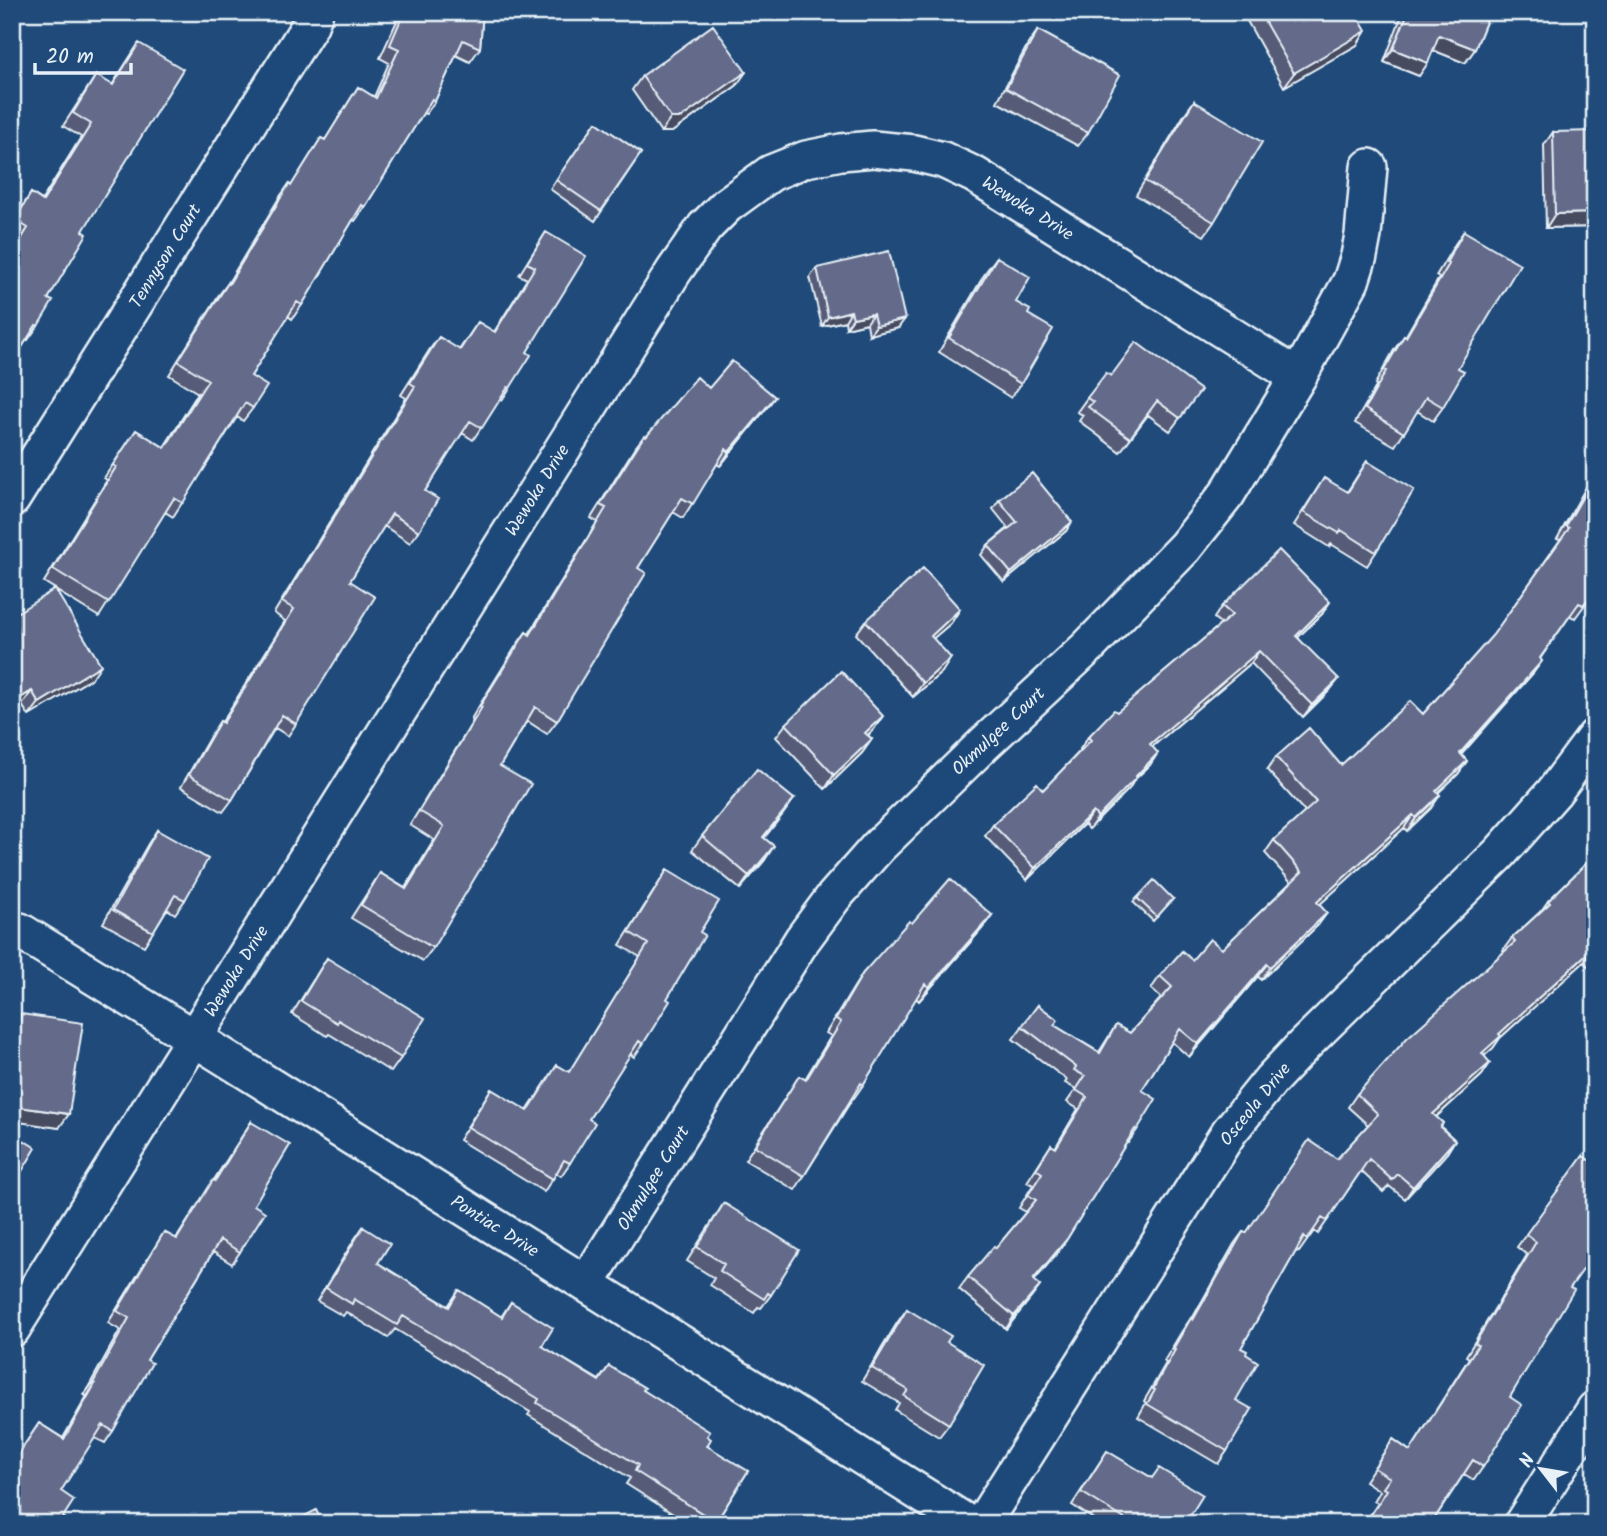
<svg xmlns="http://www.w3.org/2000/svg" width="1607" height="1536" font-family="Kalam,sans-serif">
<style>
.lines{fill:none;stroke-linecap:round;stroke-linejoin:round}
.minor-casing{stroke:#e8f1f8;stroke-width:40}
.minor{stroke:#1f4a7a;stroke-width:35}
.wall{fill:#565c77;stroke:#e8f1f8;stroke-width:2}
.shaded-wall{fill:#464b61;stroke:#e8f1f8;stroke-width:2}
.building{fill:#646b8a;stroke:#e8f1f8;stroke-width:2}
.labels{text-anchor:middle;stroke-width:5;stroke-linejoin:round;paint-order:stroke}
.street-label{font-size:18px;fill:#e8f1f8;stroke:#1f4a7a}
</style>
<rect width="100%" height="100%" fill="#1f4a7a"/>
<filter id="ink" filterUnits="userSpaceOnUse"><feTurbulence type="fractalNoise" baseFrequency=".0143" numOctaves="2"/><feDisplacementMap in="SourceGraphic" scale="14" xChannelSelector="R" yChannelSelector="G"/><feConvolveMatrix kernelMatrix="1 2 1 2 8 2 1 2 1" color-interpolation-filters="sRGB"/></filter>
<g filter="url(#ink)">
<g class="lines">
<defs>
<path id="minor" d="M 12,499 L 310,25 L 315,12
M 20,931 L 194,1038 L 969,1524
M 586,1284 L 802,940 L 833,898 L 878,847 L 984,744 L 1089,646 L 1185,547 L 1227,494 L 1298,377 L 1351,281 L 1359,256 L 1363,235 L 1369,167
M 12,1329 L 674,271 L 705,227 L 727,205 L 771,173 L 806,159 L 841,152 L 873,149 L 914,153 L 943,160 L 975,175 L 1298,377
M 982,1524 L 1229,1132 L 1271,1080 L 1303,1046 L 1499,854 L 1554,792 L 1595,737
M 1522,1524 L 1595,1409"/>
</defs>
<!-- minor casing -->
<use href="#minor" class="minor-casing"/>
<!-- minor -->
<use href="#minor" class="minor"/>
</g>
<!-- wall -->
<path class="wall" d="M 401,12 L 483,12 L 480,48 L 470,62 L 456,55 L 435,101 L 426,114 L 423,113 L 365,207 L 355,221 L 353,220 L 302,305 L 292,319 L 288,316 L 251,376 L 253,408 L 243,421 L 237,417 L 173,517 L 165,512 L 99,617 L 55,590 L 92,678 L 29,716 L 22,705 L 55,589 L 44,582 L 107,480 L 104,478 L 136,430 L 164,447 L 198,393 L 169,375 L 218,296 L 228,283 L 279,198 L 289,184 L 291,186 L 321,138 L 325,140 L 358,87 L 374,97 L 389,63 L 380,58 Z
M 1242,12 L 1355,12 L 1357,45 L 1284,87 Z
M 1403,12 L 1490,12 L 1475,49 L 1465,63 L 1433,50 L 1419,76 L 1384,62 Z
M 1038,30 L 1088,133 L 1078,146 L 997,102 L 1028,44 Z
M 139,43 L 83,231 L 48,299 L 38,326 L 28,340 L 27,339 L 12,363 L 12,252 L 18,242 L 12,238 L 12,223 L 31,193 L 42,200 L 81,137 L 63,126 L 96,75 L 112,85 Z
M 642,76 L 736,86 L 672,132 L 661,132 L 632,90 Z
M 1194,101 L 1214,222 L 1204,236 L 1136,195 L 1184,115 Z
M 596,122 L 641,153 L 595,221 L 550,189 Z
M 1553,132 L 1595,227 L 1546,228 L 1544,145 Z
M 1464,231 L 1458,368 L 1443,407 L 1433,421 L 1417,411 L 1395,446 L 1355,423 L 1377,385 L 1375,384 L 1394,350 L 1404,336 L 1405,337 L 1439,278 L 1436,276 L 1455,244 Z
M 546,232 L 527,352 L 510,388 L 502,400 L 500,399 L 473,440 L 462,433 L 425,491 L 419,531 L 410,543 L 384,526 L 350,581 L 296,724 L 288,736 L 275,728 L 232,800 L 223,812 L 181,787 L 212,733 L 220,721 L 222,722 L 285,621 L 274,613 L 406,398 L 401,395 L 430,349 L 439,337 L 459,350 L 478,322 L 494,332 L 527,279 L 519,275 Z
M 997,257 L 1016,302 L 1028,314 L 1021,384 L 1011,398 L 939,352 L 987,270 Z
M 817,268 L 898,328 L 869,335 L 867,323 L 846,328 L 845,321 L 822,326 L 810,277 Z
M 1111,376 L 1191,403 L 1170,431 L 1148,415 L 1120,452 L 1079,421 L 1083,415 L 1077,412 L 1087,398 Z
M 709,388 L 775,397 L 765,410 L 720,466 L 717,464 L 683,518 L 673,512 L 638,568 L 557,721 L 547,734 L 527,721 L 500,766 L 433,948 L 423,961 L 351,918 L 380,873 L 405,888 L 434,840 L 410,825 L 473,721 L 471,719 L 516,646 L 526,632 L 529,634 L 597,522 L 591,518 L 634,449 L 644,436 L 646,437 Z
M 1367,461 L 1376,552 L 1367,566 L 1331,544 L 1329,547 L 1294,525 L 1324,478 L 1347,492 Z
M 1595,471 L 1595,591 L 1575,618 L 1570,616 L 1540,659 L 1542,661 L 1533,673 L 1461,755 L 1467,761 L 1458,774 L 1438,793 L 1440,795 L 1431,808 L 1407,831 L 1404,828 L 1319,905 L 1327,913 L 1318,925 L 1261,980 L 1258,976 L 1189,1057 L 1172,1042 L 1142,1090 L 1137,1130 L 1128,1143 L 1127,1142 L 1067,1239 L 1058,1252 L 1034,1281 L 1040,1286 L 1031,1298 L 1006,1329 L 959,1289 L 968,1277 L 996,1248 L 1026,1212 L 1019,1208 L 1033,1185 L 1027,1182 L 1051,1145 L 1055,1148 L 1078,1109 L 1067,1102 L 1076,1089 L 1065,1083 L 1067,1080 L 1013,1039 L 1038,1005 L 1054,1025 L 1099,1052 L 1116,1025 L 1130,1033 L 1161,998 L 1151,989 L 1160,976 L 1192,960 L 1222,949 L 1291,882 L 1265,853 L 1274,840 L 1305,812 L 1267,770 L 1276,757 L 1341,765 L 1423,714 L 1493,635 L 1560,540 L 1557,539 Z
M 999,500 L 1066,531 L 1004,582 L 981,555 L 988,545 L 1008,528 L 993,509 Z
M 1222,606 L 1322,614 L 1298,637 L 1330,690 L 1303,717 L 1251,663 L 1152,747 L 1150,765 L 1134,780 L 1129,789 L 1089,829 L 1084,824 L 1027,880 L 985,836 L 993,825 L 1043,790 L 1081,750 L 1080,749 L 1088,737 L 1221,624 L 1214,618 Z
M 960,609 L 951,623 L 933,638 L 942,672 L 913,697 L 856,634 L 866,621 Z
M 786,724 L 874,729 L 868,735 L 872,739 L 862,753 L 825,789 L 776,737 Z
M 794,799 L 764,838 L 765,860 L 740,889 L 692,850 L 702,836 Z
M 157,830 L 185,900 L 175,914 L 167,909 L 153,932 L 144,946 L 103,923 L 148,844 Z
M 1595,855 L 1595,968 L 1592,971 L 1584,962 L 1500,1038 L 1493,1048 L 1484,1056 L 1490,1063 L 1482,1075 L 1436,1117 L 1443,1123 L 1441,1127 L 1455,1140 L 1447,1153 L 1405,1199 L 1389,1186 L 1383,1192 L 1361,1171 L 1318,1234 L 1314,1231 L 1299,1252 L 1296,1251 L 1241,1348 L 1246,1354 L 1236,1400 L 1227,1451 L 1218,1464 L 1138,1417 L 1146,1403 L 1144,1401 L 1166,1363 L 1164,1361 L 1182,1331 L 1191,1318 L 1192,1319 L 1234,1244 L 1243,1232 L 1246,1233 L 1337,1159 L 1368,1125 L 1348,1107 L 1357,1094 L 1504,952 L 1503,950 L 1512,938 L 1541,911 L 1548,901 Z
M 667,870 L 700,932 L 643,1044 L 634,1057 L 630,1054 L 589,1119 L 570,1163 L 561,1176 L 556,1173 L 544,1192 L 459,1140 L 491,1089 L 527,1111 L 557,1065 L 569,1072 L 640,957 L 620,945 Z
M 1137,898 L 1173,899 L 1153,921 L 1133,902 Z
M 992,915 L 982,929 L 919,1001 L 916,998 L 863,1085 L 854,1098 L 853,1098 L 804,1176 L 795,1190 L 745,1160 L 799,1076 L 805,1079 L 831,1036 L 826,1033 L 854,987 L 863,973 L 912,923 Z
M 327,958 L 401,1058 L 391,1072 L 329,1034 L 327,1036 L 292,1014 Z
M 21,1014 L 59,1128 L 12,1121 L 12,1026 Z
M 251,1122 L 254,1205 L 240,1252 L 232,1264 L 213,1252 L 147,1360 L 113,1431 L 105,1443 L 95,1438 L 12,1524 L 12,1463 L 39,1423 L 63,1438 L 87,1396 L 84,1395 L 120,1330 L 108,1323 L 164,1232 L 176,1239 Z
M 1583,1156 L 1570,1288 L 1510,1397 L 1483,1467 L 1474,1480 L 1464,1474 L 1431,1524 L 1364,1524 L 1378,1503 L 1374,1501 L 1380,1491 L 1365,1481 L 1393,1439 L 1410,1451 L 1469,1358 L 1466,1356 L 1527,1255 L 1517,1247 Z
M 724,1203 L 771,1295 L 761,1308 L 758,1307 L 754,1313 L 710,1285 L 714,1278 L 687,1261 Z
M 363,1227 L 378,1263 L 448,1306 L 459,1290 L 501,1317 L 511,1302 L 542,1346 L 599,1380 L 609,1366 L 707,1436 L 707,1446 L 748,1471 L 715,1524 L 689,1524 L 626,1484 L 630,1478 L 528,1415 L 530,1412 L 395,1329 L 388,1338 L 346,1312 L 343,1316 L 317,1301 L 354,1240 Z
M 907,1309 L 947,1342 L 949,1424 L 939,1437 L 895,1410 L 899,1403 L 862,1381 L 897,1323 Z
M 1107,1451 L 1152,1478 L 1185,1524 L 1101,1524 L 1072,1505 Z"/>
<!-- shaded-wall -->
<path class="shaded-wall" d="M 1366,31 L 1357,45 L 1284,87 L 1294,73 Z
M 1439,35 L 1475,49 L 1465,63 L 1430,49 Z
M 1393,49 L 1428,63 L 1419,76 L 1384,62 Z
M 746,72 L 736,86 L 672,132 L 661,132 L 671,118 Z
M 1595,213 L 1595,227 L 1546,228 L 1555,214 Z
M 851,311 L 845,321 L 822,326 L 828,317 Z
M 873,314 L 867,323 L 846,328 L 853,318 Z
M 905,319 L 898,328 L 869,335 L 876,326 Z
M 775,397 L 765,410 L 720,466 L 729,452 Z
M 1072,522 L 1066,531 L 1004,582 L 1011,573 Z
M 1330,602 L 1322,614 L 1288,647 L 1296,636 Z
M 960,609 L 951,623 L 921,649 L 931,636 Z
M 1259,651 L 1251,663 L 1141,756 L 1150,744 Z
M 951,658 L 942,672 L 913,697 L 923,683 Z
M 1542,661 L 1533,673 L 1451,766 L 1460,753 Z
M 101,665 L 92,678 L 29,716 L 39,703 Z
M 1339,679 L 1330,690 L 1303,717 L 1312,705 Z
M 32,691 L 22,705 L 12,711 L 12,703 Z
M 883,716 L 874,729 L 856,746 L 865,733 Z
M 872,739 L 862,753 L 825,789 L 834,775 Z
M 1158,753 L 1150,765 L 1134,780 L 1129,789 L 1089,829 L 1098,817 Z
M 1467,761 L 1458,774 L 1427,803 L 1436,791 Z
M 1440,795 L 1431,808 L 1407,831 L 1416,818 Z
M 794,799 L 784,813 L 754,851 L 763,837 Z
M 1093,812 L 1084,824 L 1027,880 L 1035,868 Z
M 1413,815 L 1404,828 L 1308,915 L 1317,902 Z
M 774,846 L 765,860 L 740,889 L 749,876 Z
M 1327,913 L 1318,925 L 1261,980 L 1270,967 Z
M 992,915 L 982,929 L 919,1001 L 929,987 Z
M 1592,949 L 1584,962 L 1500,1038 L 1493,1048 L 1473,1066 L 1482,1053 L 1499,1034 Z
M 1267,964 L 1258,976 L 1189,1057 L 1198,1044 Z
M 1490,1063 L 1482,1075 L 1425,1127 L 1433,1114 Z
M 12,1106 L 69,1114 L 59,1128 L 12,1121 Z
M 1455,1140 L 1447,1153 L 1405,1199 L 1413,1187 Z
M 1067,1239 L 1058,1252 L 1024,1293 L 1033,1280 Z
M 1040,1286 L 1031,1298 L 1006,1329 L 1014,1316 Z
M 93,1383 L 95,1384 L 87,1396 L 84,1395 Z"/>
<!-- building -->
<path class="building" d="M 404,12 L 483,12 L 480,48 L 463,40 L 435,101 L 432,99 L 365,207 L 362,205 L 302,305 L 297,302 L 251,376 L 267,386 L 253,408 L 245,403 L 183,503 L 174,498 L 109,603 L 53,569 L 116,467 L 113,465 L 136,430 L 165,448 L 208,380 L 178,361 L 228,283 L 229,284 L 289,184 L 291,186 L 321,138 L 325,140 L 358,87 L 376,98 L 399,49 L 390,45 Z
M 1259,12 L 1355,12 L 1366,31 L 1294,73 Z
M 1408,12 L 1490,12 L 1475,49 L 1439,35 L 1428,63 L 1393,49 Z
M 713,25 L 746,72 L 681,118 L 671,118 L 642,76 Z
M 1038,30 L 1120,75 L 1088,133 L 1006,88 Z
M 139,43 L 183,69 L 83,231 L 87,234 L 48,299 L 53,301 L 38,326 L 36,325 L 12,363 L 12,254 L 28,228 L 15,220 L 31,193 L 43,201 L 91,124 L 73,113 L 96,75 L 113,85 Z
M 1194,101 L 1262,142 L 1214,222 L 1145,181 Z
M 596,122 L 641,153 L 601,211 L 556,180 Z
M 1595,131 L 1595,213 L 1555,214 L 1553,132 Z
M 1464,231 L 1520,264 L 1458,368 L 1464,371 L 1443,407 L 1426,397 L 1404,433 L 1365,409 L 1386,371 L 1384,370 L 1404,336 L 1406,337 L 1449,264 L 1446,263 Z
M 546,232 L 586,256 L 527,352 L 531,355 L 510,388 L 508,387 L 482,428 L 470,421 L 425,491 L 438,499 L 419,531 L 392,514 L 350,581 L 375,597 L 296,724 L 282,715 L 232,800 L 189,775 L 220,721 L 223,723 L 294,609 L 282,602 L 415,386 L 410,383 L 439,337 L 460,350 L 478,322 L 495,332 L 535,267 L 527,263 Z
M 889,251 L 905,319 L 876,326 L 873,314 L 853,318 L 851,311 L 828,317 L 817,268 Z
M 997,257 L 1030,277 L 1016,302 L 1030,310 L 1028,314 L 1053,329 L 1021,384 L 949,338 Z
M 1136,342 L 1201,390 L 1180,418 L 1157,401 L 1130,438 L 1088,407 L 1093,402 L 1087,398 L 1106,373 L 1111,376 Z
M 732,361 L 775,397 L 729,452 L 726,449 L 693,504 L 682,498 L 638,568 L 646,573 L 557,721 L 535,707 L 500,766 L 531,784 L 433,948 L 361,905 L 380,873 L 406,889 L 444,826 L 419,811 L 482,707 L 480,706 L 526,632 L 530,635 L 606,508 L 600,505 L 644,436 L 646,437 L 697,377 L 709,388 Z
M 1367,461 L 1414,490 L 1376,552 L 1341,530 L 1339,533 L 1303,512 L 1324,478 L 1348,492 Z
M 1032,473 L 1072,522 L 1011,573 L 988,545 L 1017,522 L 999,500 Z
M 1595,475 L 1595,590 L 1583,605 L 1579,603 L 1540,658 L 1542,661 L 1460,753 L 1467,761 L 1436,791 L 1440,795 L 1416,818 L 1413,815 L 1317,902 L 1327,913 L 1270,967 L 1267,964 L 1198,1044 L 1180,1029 L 1142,1090 L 1156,1099 L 1137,1130 L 1135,1129 L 1067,1239 L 1033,1280 L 1040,1286 L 1014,1316 L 968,1277 L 994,1246 L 996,1248 L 1036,1200 L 1028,1195 L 1042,1173 L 1036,1169 L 1051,1145 L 1056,1148 L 1087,1097 L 1076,1090 L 1085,1076 L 1074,1070 L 1076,1067 L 1022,1026 L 1038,1005 L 1058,1020 L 1054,1025 L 1100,1053 L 1116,1025 L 1130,1033 L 1172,987 L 1160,976 L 1182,951 L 1192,960 L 1210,939 L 1222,949 L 1302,872 L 1274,840 L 1316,802 L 1276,757 L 1309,728 L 1341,765 L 1410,701 L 1423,714 L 1493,635 L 1569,528 L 1566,526 Z
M 1279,550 L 1330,602 L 1296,636 L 1339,679 L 1312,705 L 1259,651 L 1150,744 L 1158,753 L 1136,776 L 1137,777 L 1098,817 L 1093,812 L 1035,868 L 993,825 L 1037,783 L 1043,790 L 1091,740 L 1088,737 L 1114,710 L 1117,712 L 1232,615 L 1222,606 Z
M 923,568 L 960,609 L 931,636 L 951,658 L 923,683 L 866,621 Z
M 55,589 L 101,665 L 39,703 L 32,691 L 12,703 L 12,616 Z
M 841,671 L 883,716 L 865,733 L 872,739 L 834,775 L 786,724 Z
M 757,769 L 794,799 L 763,837 L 774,846 L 749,876 L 702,836 Z
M 157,830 L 208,859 L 185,900 L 175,895 L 153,932 L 113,910 Z
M 1595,855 L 1595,952 L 1592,949 L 1499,1034 L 1501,1036 L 1482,1053 L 1490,1063 L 1433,1114 L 1443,1123 L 1440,1127 L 1455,1140 L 1413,1187 L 1398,1174 L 1392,1180 L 1369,1159 L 1327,1221 L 1322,1218 L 1307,1240 L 1304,1237 L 1241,1348 L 1247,1351 L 1246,1354 L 1258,1362 L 1236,1400 L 1252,1409 L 1227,1451 L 1147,1404 L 1155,1390 L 1153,1389 L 1175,1350 L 1173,1349 L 1191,1318 L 1193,1320 L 1243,1232 L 1246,1233 L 1309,1140 L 1337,1159 L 1378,1114 L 1357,1094 L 1407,1038 L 1515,942 L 1512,938 L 1550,903 L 1548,901 Z
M 667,870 L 719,901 L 700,932 L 705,935 L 667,999 L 670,1001 L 643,1044 L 639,1041 L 589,1119 L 595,1123 L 570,1163 L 564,1160 L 553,1179 L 468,1127 L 491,1089 L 528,1111 L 557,1065 L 569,1072 L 648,944 L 629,932 Z
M 950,879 L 992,915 L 929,987 L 925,984 L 863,1085 L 861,1083 L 804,1176 L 755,1146 L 799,1076 L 806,1080 L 841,1022 L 836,1019 L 863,973 L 909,921 L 912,923 Z
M 1154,880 L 1173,899 L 1157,917 L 1137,898 Z
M 327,958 L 425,1018 L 401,1058 L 338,1020 L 337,1023 L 301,1001 Z
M 21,1014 L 83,1023 L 69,1114 L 12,1106 L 12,1042 L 15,1024 L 19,1024 Z
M 251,1122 L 290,1145 L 254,1205 L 265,1212 L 240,1252 L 220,1240 L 147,1360 L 152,1363 L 113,1431 L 103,1425 L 61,1491 L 74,1500 L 63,1517 L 73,1524 L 12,1524 L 12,1464 L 39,1423 L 64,1439 L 95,1384 L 93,1383 L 129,1318 L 117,1311 L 164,1232 L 177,1239 L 213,1180 L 215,1181 Z
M 12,1133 L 36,1148 L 13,1186 L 12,1185 Z
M 1583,1156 L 1595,1164 L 1595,1253 L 1570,1288 L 1574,1290 L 1510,1397 L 1522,1405 L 1483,1467 L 1473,1460 L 1431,1524 L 1365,1524 L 1387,1490 L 1383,1488 L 1390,1478 L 1374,1468 L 1393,1439 L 1410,1451 L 1478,1345 L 1475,1343 L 1536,1242 L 1526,1234 Z
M 724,1203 L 799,1250 L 771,1295 L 768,1293 L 764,1299 L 720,1271 L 724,1264 L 697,1247 Z
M 363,1227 L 390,1244 L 378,1263 L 449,1307 L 459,1290 L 502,1317 L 511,1302 L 553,1328 L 542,1346 L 599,1381 L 609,1366 L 645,1388 L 643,1390 L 710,1432 L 707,1436 L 711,1439 L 707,1446 L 748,1471 L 716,1522 L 635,1471 L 638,1465 L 537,1403 L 539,1399 L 403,1316 L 397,1325 L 354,1299 L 352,1304 L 326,1288 Z
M 907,1309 L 951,1336 L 947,1342 L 984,1365 L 949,1424 L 904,1396 L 908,1390 L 872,1368 Z
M 1107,1451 L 1152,1478 L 1159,1468 L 1203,1495 L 1185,1524 L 1126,1524 L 1128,1521 L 1081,1492 Z
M 316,1510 L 323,1524 L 290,1524 Z"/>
</g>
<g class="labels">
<!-- street labels -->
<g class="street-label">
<text transform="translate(1028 208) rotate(32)" y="6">Wewoka Drive</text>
<text transform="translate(165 256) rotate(-58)" y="6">Tennyson Court</text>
<text transform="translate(537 490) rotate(-58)" y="6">Wewoka Drive</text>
<text transform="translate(998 731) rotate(-43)" y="6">Okmulgee Court</text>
<text transform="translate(236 971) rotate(-58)" y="6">Wewoka Drive</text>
<text transform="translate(1255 1104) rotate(-51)" y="6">Osceola Drive</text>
<text transform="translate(653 1178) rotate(-58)" y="6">Okmulgee Court</text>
<text transform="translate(495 1226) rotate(32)" y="6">Pontiac Drive</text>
</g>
</g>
<!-- margin -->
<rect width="1607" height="1536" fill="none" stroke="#1f4a7a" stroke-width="42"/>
<rect x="21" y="21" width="1565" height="1494" fill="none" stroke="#e8f1f8" stroke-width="2.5" filter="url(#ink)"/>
<!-- north arrow -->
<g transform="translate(1541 1469) rotate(301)" stroke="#1f4a7a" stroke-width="5" paint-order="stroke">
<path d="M0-5L12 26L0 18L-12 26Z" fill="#e8f1f8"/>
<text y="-10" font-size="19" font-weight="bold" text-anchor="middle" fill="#e8f1f8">N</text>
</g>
<!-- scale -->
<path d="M35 63v10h96v-10" fill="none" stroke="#e8f1f8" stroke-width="3.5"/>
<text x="46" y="63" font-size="21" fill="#e8f1f8" stroke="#1f4a7a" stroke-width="5" paint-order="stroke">20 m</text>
</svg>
